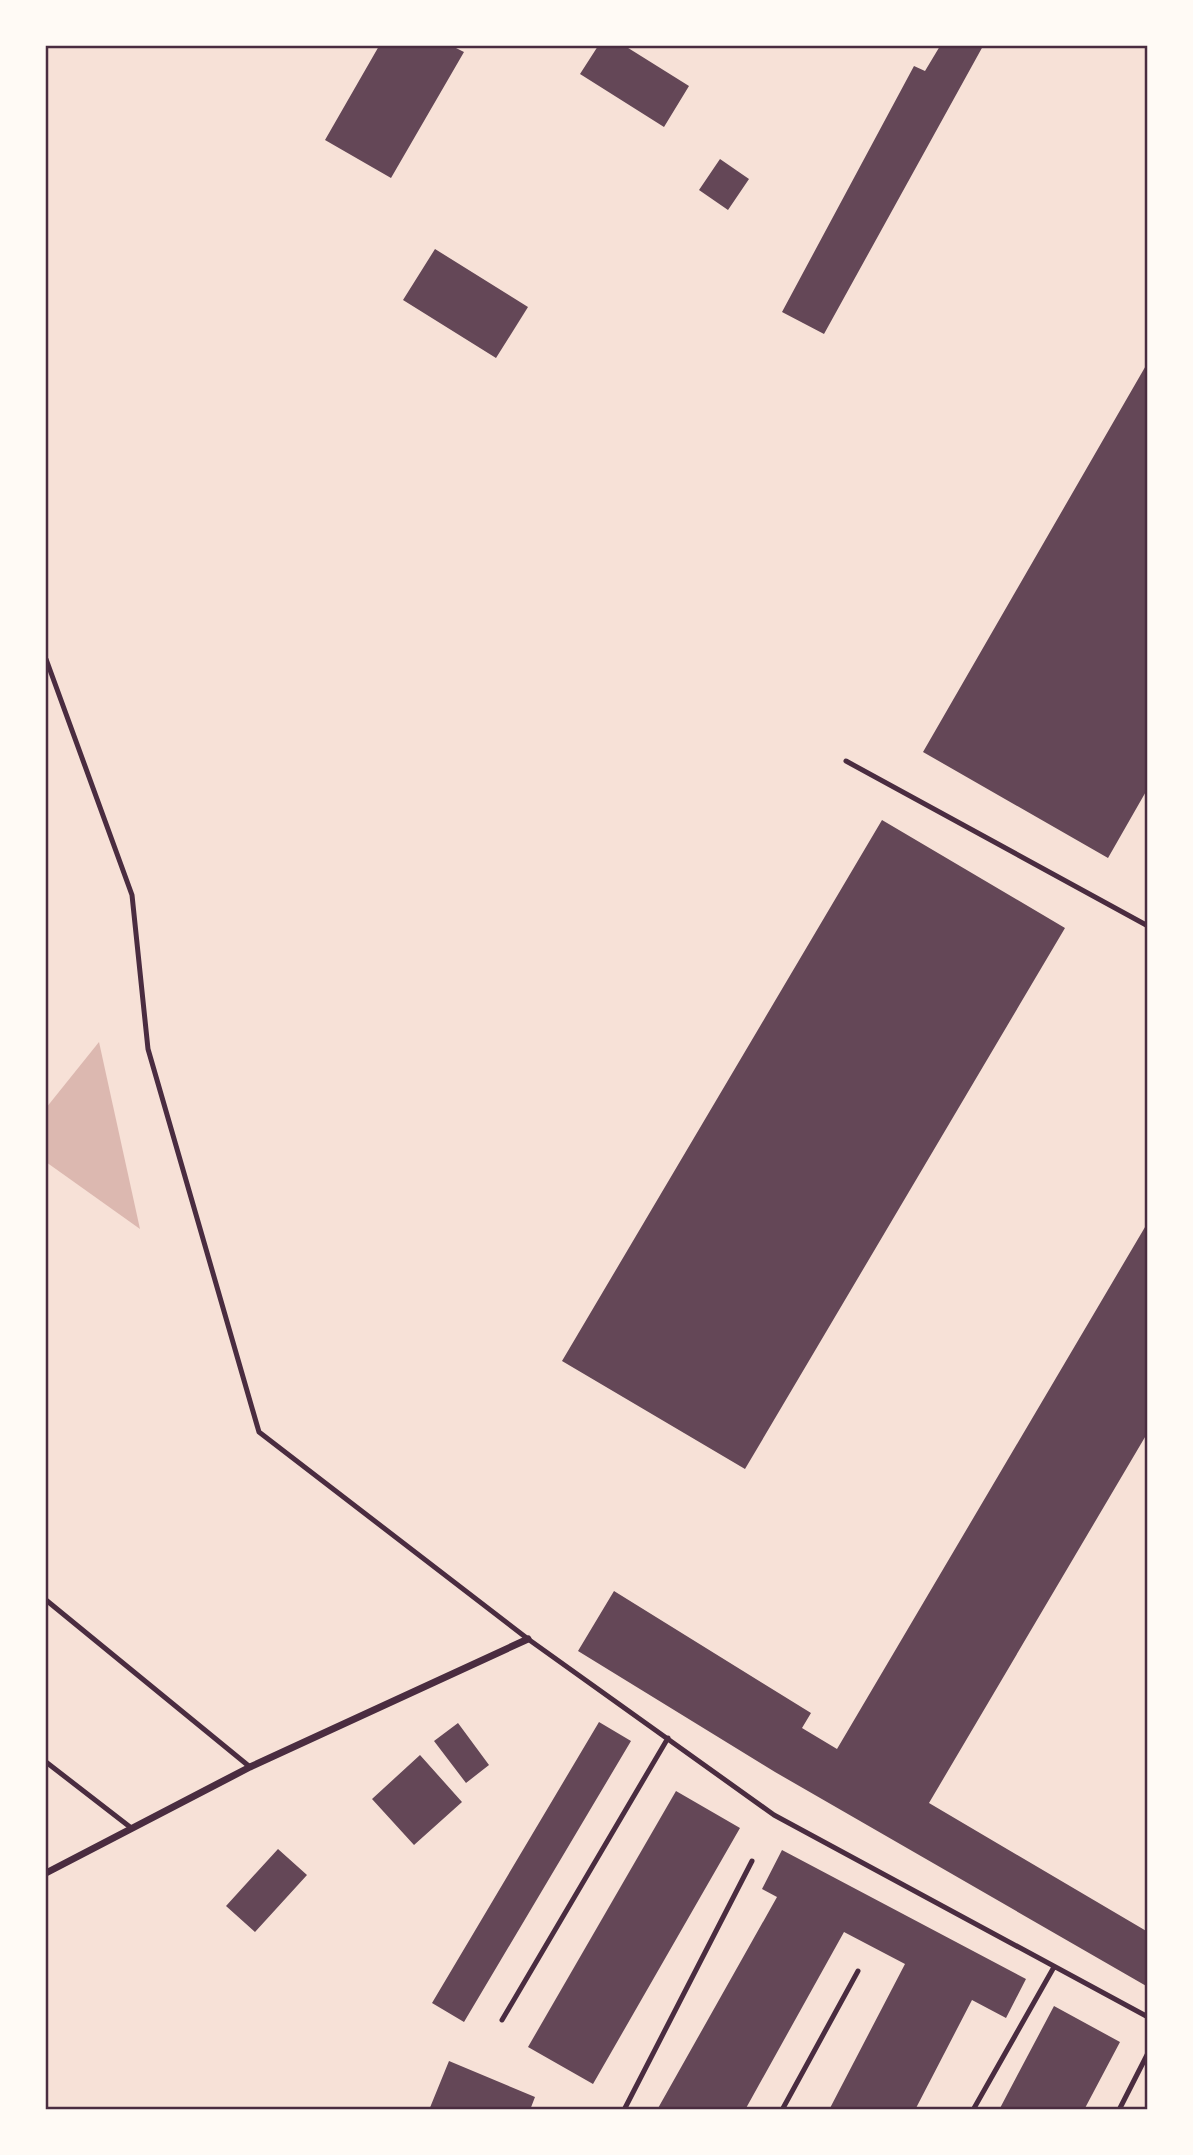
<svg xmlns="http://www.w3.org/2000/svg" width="1193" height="2155" font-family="'DM Sans',sans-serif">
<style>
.water{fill:#dcb8b0}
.building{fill:#644757}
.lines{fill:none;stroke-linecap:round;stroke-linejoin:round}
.service{stroke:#4a2c40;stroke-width:5}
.minor{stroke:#4a2c40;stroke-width:7}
.neatline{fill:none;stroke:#4a2c40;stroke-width:2.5}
</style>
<rect width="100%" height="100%" fill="#f7e1d7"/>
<!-- water -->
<path class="water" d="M 99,1042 L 140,1229 L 46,1162 L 46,1108 Z"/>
<!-- building -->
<path class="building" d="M 379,46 L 452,46 L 464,52 L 391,178 L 325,140 Z
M 598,46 L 625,46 L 689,86 L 664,127 L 580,74 Z
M 940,46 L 983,46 L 824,334 L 782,312 L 914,66 L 925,71 Z
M 720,159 L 749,179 L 728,210 L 699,190 Z
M 435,249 L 528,307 L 496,358 L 403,300 Z
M 1148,362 L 1148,788 L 1108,858 L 923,752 Z
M 882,820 L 1065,928 L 745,1469 L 562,1361 Z
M 1148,1222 L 1148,1432 L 929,1803 L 1148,1932 L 1148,1987 L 775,1772 L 578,1651 L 614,1591 L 811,1713 L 802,1728 L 837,1749 Z
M 599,1722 L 631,1741 L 464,2022 L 432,2003 Z
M 458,1723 L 489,1765 L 466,1783 L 434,1741 Z
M 420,1755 L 462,1802 L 414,1845 L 372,1799 Z
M 676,1791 L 740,1828 L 593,2084 L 528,2047 Z
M 278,1849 L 307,1875 L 255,1932 L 226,1906 Z
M 782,1850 L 1026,1979 L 1006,2018 L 972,2000 L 915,2110 L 829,2110 L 905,1964 L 844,1932 L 745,2110 L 657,2110 L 777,1897 L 762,1889 Z
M 1054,2006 L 1120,2042 L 1084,2110 L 999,2110 Z
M 449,2061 L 535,2097 L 530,2110 L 429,2110 Z"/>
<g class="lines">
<!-- service -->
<path class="service" d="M 46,659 L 132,895 L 148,1049 L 259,1432 L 528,1639 L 774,1815 L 1148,2017
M 846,761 L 1148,926
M 46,1600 L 250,1767
M 46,1762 L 130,1827
M 502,2020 L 668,1738
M 624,2110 L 752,1861
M 782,2110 L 858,1971
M 973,2110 L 1054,1967
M 1119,2110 L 1148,2053"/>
<!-- minor -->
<path class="minor" d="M 46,1873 L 250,1767 L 528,1639"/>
</g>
<!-- border -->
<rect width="1193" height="2155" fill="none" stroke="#fffaf5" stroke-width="94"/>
<rect x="47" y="47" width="1099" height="2061" class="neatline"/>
</svg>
